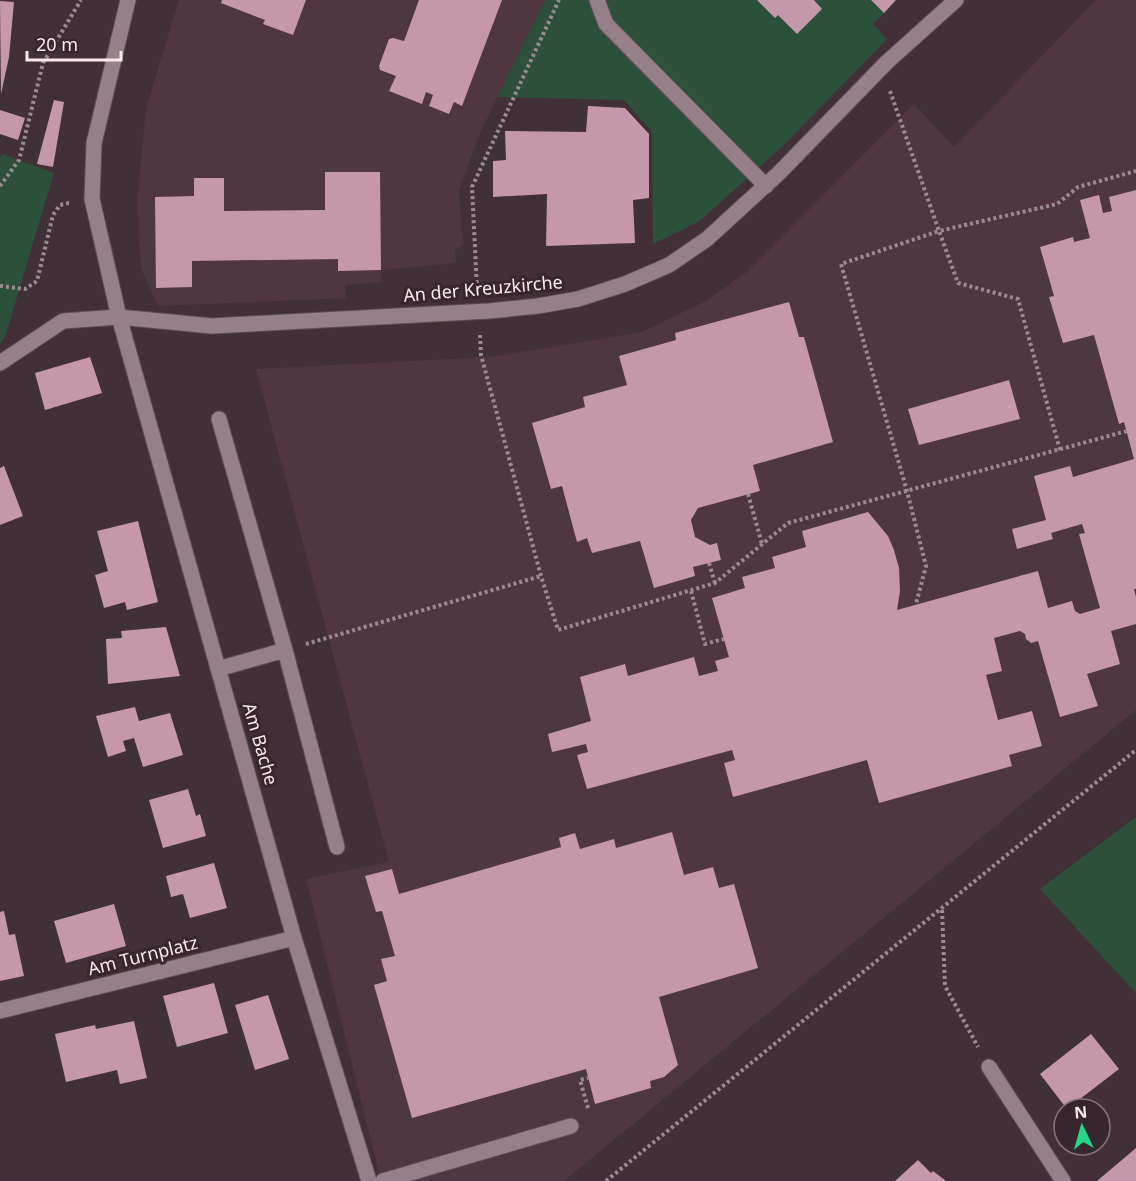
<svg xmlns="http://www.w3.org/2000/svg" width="1136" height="1181" font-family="'Noto Sans',sans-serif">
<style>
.built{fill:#4f3742}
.green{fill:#2d503b}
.building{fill:#c497ab}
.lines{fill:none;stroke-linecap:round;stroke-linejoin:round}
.service-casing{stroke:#5e4f55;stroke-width:17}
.minor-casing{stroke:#5e4f55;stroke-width:17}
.path{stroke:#9a8b92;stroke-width:4;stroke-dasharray:3 3;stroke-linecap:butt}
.service{stroke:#958089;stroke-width:15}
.minor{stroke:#958089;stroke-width:15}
.labels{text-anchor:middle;stroke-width:6;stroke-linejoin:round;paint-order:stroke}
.street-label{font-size:18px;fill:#f7ebf0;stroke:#38262e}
</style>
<rect width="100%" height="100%" fill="#423038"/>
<!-- built -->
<path class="built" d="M 179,0 L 545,0 L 480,133 L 459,190 L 463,245 L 455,250 L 456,263 L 381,270 L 382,282 L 345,285 L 346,298 L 158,306 L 141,268 L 137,200 L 146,108 Z
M 1096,0 L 1136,0 L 1136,710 L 564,1181 L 381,1181 L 306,879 L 389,862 L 256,369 L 490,357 L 642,332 L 704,302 L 747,272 L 914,104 L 954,147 Z"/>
<!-- green -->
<path class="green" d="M 545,0 L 871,0 L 884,13 L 873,24 L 887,39 L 785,144 L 700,221 L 653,244 L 652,132 L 624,100 L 497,97 Z
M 2,154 L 54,173 L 5,337 L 0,344 L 0,158 Z
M 1136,817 L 1136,993 L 1040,889 Z"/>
<!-- building -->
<path class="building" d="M 222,0 L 306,0 L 293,35 L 263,24 L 265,20 L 221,3 Z
M 419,0 L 502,0 L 462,106 L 454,102 L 449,114 L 429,106 L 433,95 L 426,92 L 422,104 L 389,91 L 396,76 L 380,70 L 379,66 L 389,39 L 393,38 L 404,41 Z
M 757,0 L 814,0 L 822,9 L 797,34 L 778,15 L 775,18 Z
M 871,0 L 896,0 L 884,13 Z
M 0,1 L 14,2 L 9,57 L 1,94 Z
M 54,100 L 64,102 L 53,167 L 37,164 Z
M 588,106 L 625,108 L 649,134 L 649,198 L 633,200 L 635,243 L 546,246 L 547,194 L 493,197 L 493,161 L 506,160 L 505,131 L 586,132 Z
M 0,110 L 25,118 L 18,140 L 0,134 Z
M 325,172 L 380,172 L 381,270 L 338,271 L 338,259 L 192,261 L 192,287 L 156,288 L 155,197 L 194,196 L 194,178 L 224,178 L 224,211 L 325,210 Z
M 1136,190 L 1136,589 L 1134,589 L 1136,597 L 1136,624 L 1111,631 L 1120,664 L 1087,674 L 1098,706 L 1060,717 L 1038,641 L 1031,643 L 1026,639 L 1025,634 L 1020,631 L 994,638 L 1002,671 L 986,675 L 998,720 L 1032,711 L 1042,746 L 1009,755 L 1012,766 L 879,803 L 867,760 L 733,797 L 724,763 L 735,760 L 732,750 L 587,789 L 577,755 L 588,752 L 586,744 L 552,752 L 548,734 L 591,721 L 580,677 L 625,664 L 628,676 L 694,657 L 699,676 L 718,671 L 715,661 L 729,657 L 712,598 L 745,588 L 742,577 L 775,568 L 772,557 L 806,547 L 802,531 L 868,512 L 888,536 L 894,550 L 899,568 L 900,591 L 897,610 L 1038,571 L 1048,608 L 1072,601 L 1075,611 L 1080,614 L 1100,608 L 1079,534 L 1085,533 L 1082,524 L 1051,533 L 1053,539 L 1017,549 L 1012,529 L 1046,520 L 1034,476 L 1070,466 L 1073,477 L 1134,459 L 1124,422 L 1119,424 L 1094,335 L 1063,343 L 1049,297 L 1054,296 L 1040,247 L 1073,237 L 1074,242 L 1090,238 L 1080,200 L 1099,195 L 1103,213 L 1112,211 L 1109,197 Z
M 789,302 L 799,337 L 804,337 L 833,442 L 753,465 L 760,491 L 698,508 L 691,520 L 695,537 L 710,545 L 717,543 L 721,560 L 693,567 L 695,576 L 654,588 L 640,541 L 592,553 L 587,538 L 577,542 L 562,486 L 551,489 L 532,423 L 585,407 L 583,397 L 627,385 L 619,356 L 676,340 L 675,333 Z
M 90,357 L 102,393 L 45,410 L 35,373 Z
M 1009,380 L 1020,419 L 919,445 L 908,409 Z
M 4,466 L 23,516 L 0,525 L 0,468 Z
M 138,521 L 158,602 L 127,610 L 125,602 L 104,608 L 95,575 L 108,571 L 97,531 Z
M 166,627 L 180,676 L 108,684 L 106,639 L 122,638 L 121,631 Z
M 135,707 L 139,721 L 170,713 L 183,755 L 143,767 L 134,738 L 123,741 L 126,751 L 108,757 L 96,716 Z
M 188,789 L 196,816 L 200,814 L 206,836 L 163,848 L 149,800 Z
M 672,832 L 684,875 L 713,867 L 719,888 L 734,884 L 758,968 L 659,997 L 678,1065 L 664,1077 L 650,1081 L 651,1088 L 595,1104 L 586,1069 L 412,1118 L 374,985 L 387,981 L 381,959 L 395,956 L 382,911 L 376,912 L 365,876 L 392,869 L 399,894 L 561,847 L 559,838 L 575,833 L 580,849 L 614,839 L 616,848 Z
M 214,863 L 227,908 L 190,918 L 183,894 L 171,897 L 166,876 Z
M 114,904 L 126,946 L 66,963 L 54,921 Z
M 4,911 L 9,935 L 15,934 L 24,976 L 0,981 L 0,912 Z
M 214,983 L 228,1033 L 177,1047 L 163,996 Z
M 268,995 L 289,1059 L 255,1070 L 235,1005 Z
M 134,1021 L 147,1078 L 120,1084 L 117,1070 L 66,1082 L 55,1034 L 95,1025 L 96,1029 Z
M 1091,1034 L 1119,1069 L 1067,1109 L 1040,1074 Z
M 1136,1148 L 1136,1181 L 1097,1181 Z
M 918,1160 L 931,1173 L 933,1171 L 946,1181 L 895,1181 Z"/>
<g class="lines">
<defs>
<path id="service" d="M 597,0 L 606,24 L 766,186
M 285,650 L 337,847
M 218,669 L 285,650 L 219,419
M 383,1181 L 571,1126"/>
<path id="minor" d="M 128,0 L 94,143 L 92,199 L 119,317 L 294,938 L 369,1181
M 0,363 L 63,321 L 119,317 L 212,326 L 489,311 L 538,306 L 578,299 L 625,284 L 669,265 L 707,239 L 779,173 L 887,62 L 956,0
M 0,1011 L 294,938
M 989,1067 L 1063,1181"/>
</defs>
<!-- service casing -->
<use href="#service" class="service-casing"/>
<!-- minor casing -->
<use href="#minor" class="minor-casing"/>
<!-- path -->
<path class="path" d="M 890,91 L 939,231 L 841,264 L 907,491 L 926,566 L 916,604
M 0,186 L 19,160 L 43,63 L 81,0
M 0,286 L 25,289 L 37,281 L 53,215 L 60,205 L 69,203
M 477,289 L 472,187 L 559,0
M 480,335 L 481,355 L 541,576 L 558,630 L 715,583 L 788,523 L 1127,431
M 1060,450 L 1018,299 L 958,283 L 939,231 L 1057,204 L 1078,187 L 1136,171
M 748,494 L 762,544
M 709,563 L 715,583
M 691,591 L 705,644 L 724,639
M 306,644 L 541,576
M 942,910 L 945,986 L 978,1047
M 588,1108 L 580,1080 L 588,1078
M 606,1181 L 1136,750"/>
<!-- service -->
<use href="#service" class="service"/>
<!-- minor -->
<use href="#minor" class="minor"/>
</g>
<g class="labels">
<!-- street labels -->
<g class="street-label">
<text transform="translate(483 289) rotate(-5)" y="6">An der Kreuzkirche</text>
<text transform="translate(260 744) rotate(74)" y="6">Am Bache</text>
<text transform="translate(143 956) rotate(-14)" y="6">Am Turnplatz</text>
</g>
</g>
<!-- north arrow -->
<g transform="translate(1082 1127) rotate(355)"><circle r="28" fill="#38262e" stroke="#84757c" stroke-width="1.5"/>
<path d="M0-4.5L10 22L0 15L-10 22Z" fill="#23d886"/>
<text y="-9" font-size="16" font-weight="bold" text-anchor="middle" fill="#f7ebf0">N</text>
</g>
<!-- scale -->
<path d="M27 51v9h94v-9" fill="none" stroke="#f7ebf0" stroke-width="3"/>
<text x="36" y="51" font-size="18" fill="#f7ebf0" stroke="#38262e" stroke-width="4.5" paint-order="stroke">20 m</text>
</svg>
